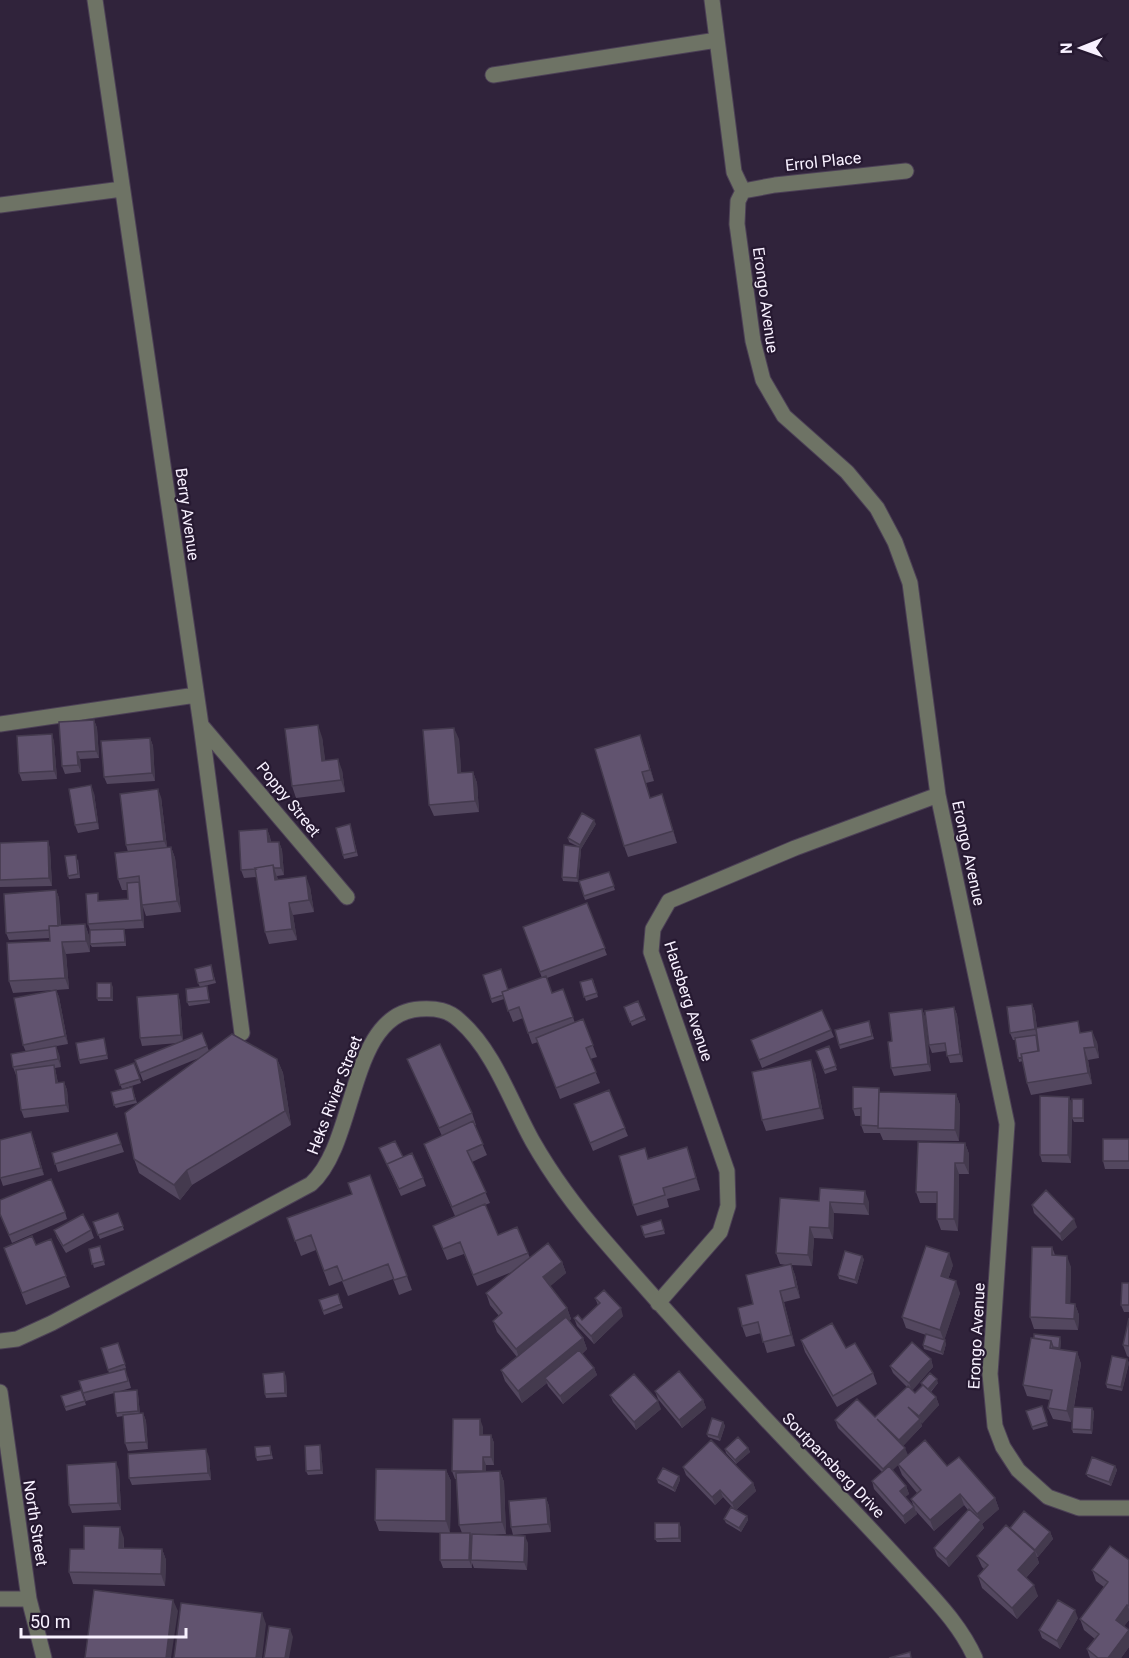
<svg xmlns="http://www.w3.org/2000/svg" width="1129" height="1658" font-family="Roboto,sans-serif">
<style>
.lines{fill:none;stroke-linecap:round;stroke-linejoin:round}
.street-casing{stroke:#4c4056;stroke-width:17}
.street{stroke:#6e7365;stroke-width:15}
.wall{fill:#53475f}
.shaded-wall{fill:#443a4e}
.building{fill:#61536f;stroke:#443a4e;stroke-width:1.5}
.labels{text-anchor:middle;stroke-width:4.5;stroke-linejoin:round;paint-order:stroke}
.street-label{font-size:16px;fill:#f8f1ff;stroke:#261931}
</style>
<rect width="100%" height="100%" fill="#30233b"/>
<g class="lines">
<defs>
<path id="street" d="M 95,0 L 201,725 L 242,1033
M 712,0 L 734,172 L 743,191
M 493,75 L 717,40
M 743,191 L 738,201 L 737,224 L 753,341 L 763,380 L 784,416 L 847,472 L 877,508 L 895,542 L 910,583 L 938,795 L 1007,1124 L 990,1374 L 995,1426 L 1003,1447 L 1018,1470 L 1048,1497 L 1079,1508 L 1129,1508
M 743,191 L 775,185 L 906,171
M 0,205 L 122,189
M 0,724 L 196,695
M 201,725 L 347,897
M 658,1303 L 720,1232 L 728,1206 L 727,1171 L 651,952 L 653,929 L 669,901 L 795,848 L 938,795
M 0,1341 L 17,1339 L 52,1323 L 311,1184 C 358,1142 348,1013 420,1009 C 436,1008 449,1010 460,1021 C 495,1052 511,1103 533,1142 C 553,1177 577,1209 603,1239 C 672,1319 743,1396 816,1472 C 848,1505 879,1538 910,1572 C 934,1599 960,1624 975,1658
M 0,1392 L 29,1599 L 44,1658
M 0,1599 L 29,1599"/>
</defs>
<!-- street casing -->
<use href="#street" class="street-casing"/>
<!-- street -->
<use href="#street" class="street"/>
</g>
<!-- wall -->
<path class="wall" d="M 94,720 L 97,728 L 99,758 L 80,759 L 81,772 L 65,774 L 62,766 Z
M 52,734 L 54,742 L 57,779 L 22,781 L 19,773 Z
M 322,737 L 325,761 L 342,770 L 345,792 L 296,798 L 292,786 Z
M 150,738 L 153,746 L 155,781 L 107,784 L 104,777 Z
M 459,739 L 461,773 L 473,772 L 477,783 L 479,812 L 434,816 L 429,805 Z
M 644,747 L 654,781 L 646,783 L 650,798 L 662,794 L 677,843 L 628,857 L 624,846 Z
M 94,793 L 99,829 L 78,833 L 75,825 Z
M 161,797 L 167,847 L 171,847 L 175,858 L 181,912 L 146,916 L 143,907 L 144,928 L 124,929 L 125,933 L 126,946 L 92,947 L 90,944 L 90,930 L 88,924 L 101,901 L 128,899 L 127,890 L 122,890 L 118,879 L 128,852 L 126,845 Z
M 596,824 L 581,849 L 580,848 L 581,850 L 578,882 L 563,881 L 562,877 L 577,846 L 569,842 L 568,838 Z
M 351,828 L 358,856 L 344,859 L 343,855 Z
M 267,829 L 270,837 L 271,842 L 279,842 L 282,850 L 284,875 L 277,876 L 278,880 L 310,887 L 314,912 L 293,915 L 297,940 L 269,944 L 265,932 L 257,877 L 244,878 L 241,870 Z
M 48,841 L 50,849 L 52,886 L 0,887 L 0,843 Z
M 78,859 L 80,878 L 69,879 L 68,876 Z
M 609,872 L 615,890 L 585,900 L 579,881 Z
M 56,890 L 59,898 L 61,926 L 85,924 L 89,936 L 90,952 L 66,954 L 69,989 L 56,990 L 59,997 L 68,1044 L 51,1047 L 59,1054 L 61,1067 L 55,1068 L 58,1083 L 64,1082 L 67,1090 L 69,1112 L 24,1118 L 21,1110 L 17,1075 L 16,1075 L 13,1067 L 26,1052 L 23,1045 L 54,990 L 13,993 L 9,981 L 50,941 L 50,938 L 9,940 L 6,933 Z
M 587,903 L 607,955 L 547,978 L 552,993 L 563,989 L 575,1023 L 583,1019 L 597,1057 L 590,1059 L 600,1083 L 560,1099 L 538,1042 L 532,1044 L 523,1018 L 513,1022 L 504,999 L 492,1003 L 483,975 L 508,990 L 542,978 L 523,927 Z
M 212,969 L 216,983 L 200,987 L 198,983 Z
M 593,979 L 598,997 L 586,1001 L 580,982 Z
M 207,986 L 210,1003 L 189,1006 L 187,1002 Z
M 113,987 L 113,1001 L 98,1001 L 97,998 Z
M 178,994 L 180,1002 L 183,1041 L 202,1033 L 209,1051 L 277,1059 L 283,1073 L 291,1125 L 192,1185 L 180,1200 L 139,1173 L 134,1159 L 199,1058 L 143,1081 L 135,1060 L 178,1043 L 142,1046 L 140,1038 Z
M 638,1001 L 646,1020 L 632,1026 L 624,1007 Z
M 1032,1004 L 1035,1012 L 1037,1028 L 1083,1033 L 1097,1042 L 1099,1058 L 1088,1060 L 1092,1084 L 1031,1095 L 1027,1083 L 1023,1061 L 1019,1062 L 1015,1040 L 1013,1040 L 1010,1033 Z
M 954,1007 L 957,1015 L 963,1062 L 950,1063 L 946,1051 L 932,1053 L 929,1045 Z
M 922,1009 L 925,1017 L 931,1071 L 894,1076 L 891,1068 L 892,1041 Z
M 822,1010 L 834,1037 L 762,1068 L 751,1040 Z
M 869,1021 L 874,1039 L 840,1049 L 835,1030 Z
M 104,1038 L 108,1059 L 80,1064 L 79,1060 Z
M 829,1046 L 837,1070 L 825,1074 L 816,1051 Z
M 407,1059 L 472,1113 L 476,1125 L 474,1125 L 487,1155 L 472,1162 L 490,1203 L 485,1205 L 498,1235 L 517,1227 L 530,1258 L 562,1262 L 566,1273 L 550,1286 L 567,1308 L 571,1319 L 569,1321 L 583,1338 L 587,1349 L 582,1354 L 594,1368 L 597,1375 L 563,1404 L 548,1386 L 547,1383 L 522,1403 L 505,1381 L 501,1370 L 517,1357 L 497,1332 L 493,1321 L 499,1316 L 490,1305 L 486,1293 L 512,1272 L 477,1286 L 464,1254 L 447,1260 L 433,1226 L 455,1216 L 428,1155 L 424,1144 L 442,1136 Z
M 134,1063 L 141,1083 L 122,1089 L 115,1070 Z
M 815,1072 L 824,1119 L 766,1131 L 762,1120 Z
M 132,1087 L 137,1103 L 116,1108 L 114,1105 Z
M 879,1088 L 880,1092 L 956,1094 L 960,1105 L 959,1141 L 883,1140 L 880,1133 L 864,1133 L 861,1125 L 861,1116 L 855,1116 L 853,1109 Z
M 609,1090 L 628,1136 L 593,1151 L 577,1112 Z
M 1069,1097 L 1072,1104 L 1071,1163 L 1042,1162 L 1040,1155 Z
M 1084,1103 L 1084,1122 L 1074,1122 L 1072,1118 Z
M 117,1133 L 124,1152 L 58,1172 L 52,1153 Z
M 1129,1139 L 1129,1169 L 1105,1169 L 1103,1161 Z
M 34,1140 L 44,1175 L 3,1186 L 0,1177 Z
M 965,1143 L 969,1154 L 969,1174 L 959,1174 L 958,1231 L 941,1230 L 937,1219 L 937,1203 L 920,1203 L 916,1192 Z
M 687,1147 L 700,1190 L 667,1199 L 669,1207 L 637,1216 L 633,1205 L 649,1158 Z
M 381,1152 L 403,1157 L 423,1178 L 426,1186 L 401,1196 Z
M 370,1175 L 412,1290 L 399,1295 L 393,1279 L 348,1296 L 342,1281 L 329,1286 L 316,1250 L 301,1256 L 287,1218 L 352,1194 Z
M 819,1201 L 869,1202 L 869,1215 L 834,1213 L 833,1239 L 814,1238 L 812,1266 L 791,1265 L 795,1275 L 800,1298 L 784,1302 L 795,1346 L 767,1353 L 761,1333 L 746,1337 L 742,1326 L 753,1304 L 786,1265 L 780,1264 L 776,1253 Z
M 1032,1205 L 1077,1227 L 1062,1241 L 1034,1213 Z
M 65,1212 L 67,1219 L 12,1243 L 0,1215 Z
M 118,1213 L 124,1230 L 100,1239 L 93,1222 Z
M 661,1220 L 665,1234 L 645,1238 L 641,1226 Z
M 54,1230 L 91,1230 L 94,1238 L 66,1253 L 57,1238 Z
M 51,1239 L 70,1287 L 26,1305 L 4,1248 L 36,1245 Z
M 1052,1247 L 1055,1255 L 1071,1267 L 1070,1304 L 1075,1304 L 1079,1315 L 1078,1330 L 1034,1329 L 1030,1317 Z
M 89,1249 L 101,1250 L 105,1265 L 94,1268 Z
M 864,1259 L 857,1284 L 839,1279 L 838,1275 Z
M 953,1265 L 948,1279 L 960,1293 L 944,1340 L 946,1344 L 943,1355 L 924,1349 L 923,1345 L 926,1335 L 906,1328 L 902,1317 Z
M 1129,1283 L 1129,1312 L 1124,1312 L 1121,1305 Z
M 338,1294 L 343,1308 L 324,1315 L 319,1300 Z
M 595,1298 L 623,1316 L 594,1344 L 577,1326 L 574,1318 L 582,1320 L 598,1305 Z
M 1129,1318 L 1129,1357 L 1127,1356 L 1123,1345 Z
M 1031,1338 L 1061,1341 L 1060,1350 L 1077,1352 L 1081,1364 L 1074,1407 L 1092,1408 L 1094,1412 L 1092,1434 L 1073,1433 L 1072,1429 L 1073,1411 L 1071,1422 L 1053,1419 L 1048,1408 L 1050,1400 L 1027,1396 L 1023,1385 Z
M 801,1340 L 846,1348 L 873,1373 L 877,1384 L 837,1407 L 805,1352 Z
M 118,1343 L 126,1368 L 116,1371 L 128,1377 L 131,1388 L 120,1391 L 137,1390 L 138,1394 L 140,1414 L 143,1413 L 146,1421 L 148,1449 L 128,1451 L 125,1443 L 123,1416 L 117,1417 L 116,1413 L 114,1393 L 86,1401 L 83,1393 L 109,1373 L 101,1348 Z
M 931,1359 L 933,1367 L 912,1390 L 915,1393 L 922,1386 L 921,1383 L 938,1383 L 931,1392 L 936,1397 L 939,1405 L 921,1423 L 922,1426 L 903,1446 L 907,1455 L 947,1466 L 995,1498 L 999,1509 L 982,1524 L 984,1528 L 949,1567 L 937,1556 L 934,1548 L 968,1510 L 964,1505 L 934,1531 L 915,1510 L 911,1499 L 917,1493 L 902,1475 L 898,1465 L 892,1470 L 906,1486 L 909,1494 L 905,1497 L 914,1507 L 917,1514 L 905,1524 L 874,1489 L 872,1481 L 882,1472 L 838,1428 L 835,1420 L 875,1417 L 907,1387 L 893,1373 L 890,1366 Z
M 1127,1359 L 1129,1363 L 1122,1391 L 1107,1388 L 1106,1384 Z
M 286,1376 L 287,1397 L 266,1398 L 265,1394 Z
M 81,1390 L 86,1405 L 66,1411 L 61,1396 Z
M 655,1391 L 703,1400 L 706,1408 L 682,1428 L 658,1399 Z
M 610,1395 L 661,1409 L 636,1430 L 613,1402 Z
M 1042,1406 L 1048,1426 L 1033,1430 L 1026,1411 Z
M 723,1422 L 725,1426 L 720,1441 L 708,1437 L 707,1434 Z
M 483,1427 L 483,1435 L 491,1435 L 494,1443 L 494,1465 L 486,1465 L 486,1471 L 500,1471 L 504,1482 L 506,1534 L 493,1534 L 528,1543 L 527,1570 L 474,1568 L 472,1563 L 472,1568 L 443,1568 L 440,1560 L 462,1533 L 459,1525 L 457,1479 L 455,1479 L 452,1471 Z
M 320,1445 L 321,1449 L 323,1474 L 308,1475 L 306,1471 Z
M 270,1446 L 273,1459 L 257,1461 L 256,1457 Z
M 748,1448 L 750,1452 L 736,1464 L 726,1453 L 725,1449 Z
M 209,1457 L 211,1480 L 132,1485 L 129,1478 Z
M 1115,1466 L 1117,1470 L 1111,1486 L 1088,1477 L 1086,1474 Z
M 683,1467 L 753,1483 L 756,1491 L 736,1510 L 747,1516 L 748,1520 L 741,1532 L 726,1523 L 724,1519 L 733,1508 L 723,1497 L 715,1505 L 686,1475 Z
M 119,1470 L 121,1510 L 72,1513 L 69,1505 Z
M 446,1470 L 451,1481 L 450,1533 L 379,1531 L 375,1520 Z
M 679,1476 L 680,1480 L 675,1492 L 658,1483 L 657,1479 Z
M 546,1498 L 549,1506 L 551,1532 L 513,1535 L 511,1527 Z
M 681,1527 L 681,1542 L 657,1542 L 655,1539 Z
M 1010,1528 L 1050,1532 L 1053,1539 L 1038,1557 L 1037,1557 L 1039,1563 L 1026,1578 L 1038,1596 L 1017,1619 L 982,1588 L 978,1576 L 984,1569 L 982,1567 L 977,1556 Z
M 124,1538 L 124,1548 L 162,1549 L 166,1560 L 165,1586 L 73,1584 L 69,1572 L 84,1549 Z
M 1129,1560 L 1129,1620 L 1124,1626 L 1129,1630 L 1129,1647 L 1121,1658 L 1090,1658 L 1087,1649 L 1095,1639 L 1084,1630 L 1080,1619 L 1104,1587 L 1096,1581 L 1092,1570 Z
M 1078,1618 L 1060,1649 L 1042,1638 L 1039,1630 Z"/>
<!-- shaded-wall -->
<path class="shaded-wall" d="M 94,720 L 97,728 L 99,758 L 96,751 Z
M 318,725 L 322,737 L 327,772 L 322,761 Z
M 454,728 L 459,739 L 462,785 L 458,773 Z
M 52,734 L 54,742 L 57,779 L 54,771 Z
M 640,735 L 644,747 L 654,781 L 650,770 Z
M 150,738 L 153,746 L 155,781 L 152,773 Z
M 77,752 L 80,759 L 81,772 L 78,765 Z
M 338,759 L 342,770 L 345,792 L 341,780 Z
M 473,772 L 477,783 L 479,812 L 475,801 Z
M 91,785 L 94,793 L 99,829 L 97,822 Z
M 158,789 L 161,797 L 167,848 L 164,841 Z
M 662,794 L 666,806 L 677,843 L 673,831 Z
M 594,820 L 596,824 L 581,849 L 580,845 Z
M 267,829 L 270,837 L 271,850 L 268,842 Z
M 48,841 L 50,849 L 52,886 L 49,878 Z
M 279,842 L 282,850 L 284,875 L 281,868 Z
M 171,847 L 175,858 L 181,912 L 177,901 Z
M 580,847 L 581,850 L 578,882 L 577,878 Z
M 273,865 L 277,877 L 279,892 L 275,880 Z
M 306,876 L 310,887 L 314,912 L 309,900 Z
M 139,882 L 143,907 L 144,928 L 142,920 Z
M 56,890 L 59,898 L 61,937 L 59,929 Z
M 289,903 L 293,915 L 297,940 L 292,929 Z
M 85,924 L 89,936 L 90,952 L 86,941 Z
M 62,942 L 66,954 L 69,989 L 65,978 Z
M 111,983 L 113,987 L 113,1001 L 111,998 Z
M 56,990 L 59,997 L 68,1044 L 65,1036 Z
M 178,994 L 180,1002 L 183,1042 L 181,1035 Z
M 1032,1004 L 1035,1012 L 1038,1037 L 1035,1029 Z
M 954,1007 L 957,1015 L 963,1062 L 960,1054 Z
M 922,1009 L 925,1017 L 931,1071 L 928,1064 Z
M 1092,1031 L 1097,1042 L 1099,1058 L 1095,1047 Z
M 56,1046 L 59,1054 L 61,1067 L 58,1059 Z
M 1084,1048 L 1088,1060 L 1092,1084 L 1088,1073 Z
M 277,1059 L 283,1073 L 291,1125 L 285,1111 Z
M 811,1060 L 815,1072 L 824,1119 L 820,1108 Z
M 54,1065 L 56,1073 L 59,1091 L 56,1083 Z
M 64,1082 L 67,1090 L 69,1112 L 66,1105 Z
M 956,1094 L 960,1105 L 959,1141 L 955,1130 Z
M 1069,1097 L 1072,1104 L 1071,1163 L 1068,1155 Z
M 1083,1099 L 1084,1103 L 1084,1122 L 1083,1118 Z
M 31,1132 L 34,1140 L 44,1175 L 41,1168 Z
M 965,1143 L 969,1154 L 969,1174 L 964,1163 Z
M 687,1147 L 691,1158 L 700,1190 L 696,1178 Z
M 955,1163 L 959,1174 L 958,1231 L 954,1219 Z
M 187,1170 L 192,1185 L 180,1200 L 174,1185 Z
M 865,1191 L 869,1202 L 869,1215 L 864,1204 Z
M 830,1202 L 834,1213 L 833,1239 L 829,1228 Z
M 1074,1219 L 1077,1227 L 1062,1241 L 1060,1234 Z
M 810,1227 L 814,1238 L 812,1266 L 808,1255 Z
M 949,1253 L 953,1265 L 945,1288 L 941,1276 Z
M 862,1256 L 864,1259 L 857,1284 L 855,1280 Z
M 1067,1256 L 1071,1267 L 1070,1315 L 1066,1303 Z
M 562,1262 L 566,1273 L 547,1289 L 543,1277 Z
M 791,1264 L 795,1275 L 800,1298 L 796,1287 Z
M 956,1281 L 960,1293 L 944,1341 L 940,1330 Z
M 780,1291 L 784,1302 L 795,1346 L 791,1335 Z
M 1075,1304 L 1079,1315 L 1078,1330 L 1074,1319 Z
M 567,1308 L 571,1319 L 520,1360 L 516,1349 Z
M 621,1308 L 623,1316 L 594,1344 L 591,1336 Z
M 1060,1337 L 1061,1341 L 1060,1351 L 1059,1348 Z
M 583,1338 L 587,1349 L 548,1382 L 545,1378 L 547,1383 L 522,1403 L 518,1391 Z
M 945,1340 L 946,1344 L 943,1355 L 941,1352 Z
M 1077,1352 L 1081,1364 L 1071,1422 L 1067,1411 Z
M 931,1359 L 933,1367 L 912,1391 L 909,1383 Z
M 1127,1359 L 1129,1363 L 1122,1391 L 1121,1387 Z
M 594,1368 L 597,1375 L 563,1404 L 560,1396 Z
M 284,1372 L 286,1376 L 287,1397 L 285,1393 Z
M 937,1379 L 938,1383 L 929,1393 L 928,1389 Z
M 137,1390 L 138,1394 L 140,1415 L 138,1411 Z
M 936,1397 L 939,1405 L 922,1424 L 919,1416 Z
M 703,1400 L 706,1408 L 682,1428 L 679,1420 Z
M 658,1401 L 661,1409 L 636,1430 L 634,1422 Z
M 1092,1408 L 1094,1412 L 1092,1434 L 1091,1430 Z
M 143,1413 L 146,1421 L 148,1449 L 146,1442 Z
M 480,1419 L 483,1427 L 483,1443 L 480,1435 Z
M 920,1419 L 922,1426 L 902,1447 L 899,1440 Z
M 723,1422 L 725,1426 L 720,1441 L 718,1437 Z
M 491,1435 L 494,1443 L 494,1465 L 491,1457 Z
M 320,1445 L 321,1449 L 323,1474 L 321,1470 Z
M 748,1448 L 750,1452 L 736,1464 L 735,1460 Z
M 905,1448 L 908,1455 L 886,1477 L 883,1469 Z
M 206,1449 L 209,1457 L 211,1480 L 208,1473 Z
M 483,1457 L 486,1465 L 486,1479 L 483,1471 Z
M 116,1462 L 119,1470 L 121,1510 L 118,1503 Z
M 1115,1466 L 1117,1470 L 1111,1486 L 1109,1482 Z
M 446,1470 L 451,1481 L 450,1533 L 446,1521 Z
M 500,1471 L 504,1482 L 506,1534 L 502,1522 Z
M 679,1476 L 680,1480 L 675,1492 L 673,1488 Z
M 753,1483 L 756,1491 L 735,1511 L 732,1503 Z
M 906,1486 L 909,1494 L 903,1499 L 900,1491 Z
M 720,1490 L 723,1497 L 715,1505 L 712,1497 Z
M 960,1494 L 964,1505 L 934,1531 L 930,1520 Z
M 546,1498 L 549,1506 L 551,1532 L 548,1524 Z
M 995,1498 L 999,1509 L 982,1524 L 984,1528 L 949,1567 L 946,1559 L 980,1521 L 977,1514 Z
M 914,1507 L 917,1514 L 905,1524 L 903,1516 Z
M 747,1516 L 748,1520 L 741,1532 L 739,1528 Z
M 679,1523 L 681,1527 L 681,1542 L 679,1538 Z
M 120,1527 L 124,1538 L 123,1559 L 119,1548 Z
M 1050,1532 L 1053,1539 L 1038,1557 L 1035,1550 Z
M 470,1533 L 473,1541 L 471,1560 L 472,1568 L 469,1560 Z
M 525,1536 L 528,1543 L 527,1570 L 524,1562 Z
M 162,1549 L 166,1560 L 165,1586 L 161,1574 Z
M 1035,1551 L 1039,1563 L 1022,1582 L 1018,1570 Z
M 1034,1585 L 1038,1596 L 1017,1619 L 1012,1608 Z
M 173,1600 L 178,1611 L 171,1658 L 166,1658 Z
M 1127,1605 L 1129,1609 L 1129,1620 L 1120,1631 L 1116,1620 Z
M 1075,1610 L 1078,1618 L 1060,1649 L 1057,1641 Z
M 262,1613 L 266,1624 L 262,1658 L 256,1658 Z
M 290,1629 L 293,1637 L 289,1658 L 285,1658 Z
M 1129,1630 L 1129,1647 L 1121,1658 L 1108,1658 Z"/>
<!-- building -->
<path class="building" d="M 94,720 L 96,751 L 77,752 L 78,765 L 62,766 L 59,722 Z
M 318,725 L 322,761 L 338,759 L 341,780 L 292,786 L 285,729 Z
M 454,728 L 458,773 L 473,772 L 475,801 L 429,805 L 423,730 Z
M 52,734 L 54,771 L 19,773 L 17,736 Z
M 640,735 L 650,770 L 642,772 L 650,798 L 662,794 L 673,831 L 624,846 L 595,749 Z
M 150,738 L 152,773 L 104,777 L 101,741 Z
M 91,785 L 97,822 L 75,825 L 69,789 Z
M 158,789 L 164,841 L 126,845 L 120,794 Z
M 582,813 L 594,820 L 580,845 L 568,838 Z
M 350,824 L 356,852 L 343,855 L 336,828 Z
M 267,829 L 268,842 L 279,842 L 281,868 L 274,868 L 273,865 L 255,868 L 256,869 L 241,870 L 239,831 Z
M 48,841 L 49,878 L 0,880 L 0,843 Z
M 564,845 L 580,847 L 577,878 L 562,877 Z
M 171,847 L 177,901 L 142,905 L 139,876 L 118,879 L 115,853 Z
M 76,855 L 78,874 L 68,876 L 65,856 Z
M 273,865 L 275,880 L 306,876 L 309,900 L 289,903 L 292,929 L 265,932 L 255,868 Z
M 609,872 L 614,886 L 584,896 L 579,881 Z
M 139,882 L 142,920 L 88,924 L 86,894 L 98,893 L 98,901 L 128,899 L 127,883 Z
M 56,890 L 58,926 L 49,926 L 49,930 L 6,933 L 4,894 Z
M 587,903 L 605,948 L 540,972 L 523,927 Z
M 85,924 L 86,941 L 62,942 L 65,978 L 9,981 L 7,943 L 50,941 L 49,926 Z
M 124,929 L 125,942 L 90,944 L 90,930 Z
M 211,965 L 214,980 L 198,983 L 195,969 Z
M 501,969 L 508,990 L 502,992 L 503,995 L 491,999 L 483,975 Z
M 546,976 L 552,993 L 563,989 L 573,1017 L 528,1033 L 519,1007 L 508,1011 L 502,992 Z
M 592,979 L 597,993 L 584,997 L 580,982 Z
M 97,983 L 111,983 L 111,998 L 97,998 Z
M 207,986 L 209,1000 L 187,1002 L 186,989 Z
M 56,990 L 65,1036 L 23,1045 L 14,998 Z
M 178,994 L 181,1035 L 140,1038 L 137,997 Z
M 638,1001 L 644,1016 L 630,1022 L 624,1007 Z
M 1032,1004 L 1035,1029 L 1010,1033 L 1007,1007 Z
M 954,1007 L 960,1054 L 947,1056 L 945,1043 L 929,1045 L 925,1011 Z
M 922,1009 L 928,1064 L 891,1068 L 888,1042 L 892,1041 L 889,1013 Z
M 822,1010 L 831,1030 L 759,1060 L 751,1040 Z
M 583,1019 L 593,1045 L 586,1048 L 596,1072 L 556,1088 L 536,1038 Z
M 869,1021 L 872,1036 L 839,1045 L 835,1030 Z
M 1078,1021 L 1080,1033 L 1092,1031 L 1095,1047 L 1084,1048 L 1088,1073 L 1027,1083 L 1021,1054 L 1039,1051 L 1036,1028 Z
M 202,1033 L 207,1046 L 140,1073 L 135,1060 Z
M 232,1034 L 277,1059 L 285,1111 L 187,1170 L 174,1185 L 134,1159 L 125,1113 Z
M 1036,1035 L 1038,1051 L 1021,1054 L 1022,1057 L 1018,1058 L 1015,1038 Z
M 104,1038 L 107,1055 L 79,1060 L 76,1043 Z
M 440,1044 L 472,1113 L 439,1128 L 407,1059 Z
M 56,1046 L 58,1059 L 13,1067 L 11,1054 Z
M 829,1046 L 836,1066 L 824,1070 L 816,1051 Z
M 811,1060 L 820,1108 L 762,1120 L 752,1072 Z
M 134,1063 L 140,1079 L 120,1085 L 115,1070 Z
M 54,1065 L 56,1083 L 64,1082 L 66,1105 L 21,1110 L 16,1070 Z
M 132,1087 L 135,1100 L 114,1105 L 111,1092 Z
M 853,1087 L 879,1088 L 878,1126 L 861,1125 L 861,1108 L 853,1109 Z
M 609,1090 L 625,1128 L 590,1143 L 574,1104 Z
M 879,1092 L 956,1094 L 955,1130 L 878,1128 Z
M 1040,1096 L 1069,1097 L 1068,1155 L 1040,1155 Z
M 1072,1099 L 1083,1099 L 1083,1118 L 1072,1118 Z
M 473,1121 L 483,1144 L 467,1151 L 486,1192 L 452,1207 L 424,1144 Z
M 31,1132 L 41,1168 L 0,1178 L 0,1140 Z
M 117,1133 L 121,1144 L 55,1164 L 52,1153 Z
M 1103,1139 L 1129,1139 L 1129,1161 L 1103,1161 Z
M 395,1141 L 403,1157 L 387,1164 L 388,1167 L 379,1148 Z
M 918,1142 L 965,1143 L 964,1163 L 955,1163 L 954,1219 L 937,1219 L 937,1192 L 916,1192 Z
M 687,1147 L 696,1178 L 663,1188 L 665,1195 L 633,1205 L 619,1156 L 645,1148 L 648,1159 Z
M 412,1153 L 423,1178 L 399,1189 L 387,1164 Z
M 370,1175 L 407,1276 L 394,1280 L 388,1264 L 343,1281 L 337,1266 L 324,1271 L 311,1235 L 295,1241 L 287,1218 L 352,1194 L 348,1183 Z
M 51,1179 L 65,1212 L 9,1235 L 0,1214 L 0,1200 Z
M 820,1188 L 865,1191 L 864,1204 L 830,1202 L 829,1228 L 810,1227 L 808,1255 L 776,1253 L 780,1198 L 819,1201 Z
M 1046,1190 L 1074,1219 L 1060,1234 L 1032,1205 Z
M 485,1204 L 498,1235 L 517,1227 L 528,1253 L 473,1275 L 460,1242 L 443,1249 L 433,1226 Z
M 118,1213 L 123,1226 L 98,1235 L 93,1222 Z
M 83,1214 L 91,1230 L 63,1246 L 54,1230 Z
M 661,1220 L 664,1230 L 644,1235 L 641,1226 Z
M 32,1236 L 36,1245 L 51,1239 L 66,1276 L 22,1293 L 4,1248 Z
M 548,1243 L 562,1262 L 543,1277 L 567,1308 L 516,1349 L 493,1321 L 502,1313 L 486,1293 Z
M 100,1246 L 104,1261 L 92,1264 L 89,1249 Z
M 926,1246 L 949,1253 L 941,1276 L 956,1281 L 940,1330 L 902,1317 Z
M 1032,1247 L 1052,1247 L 1052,1255 L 1067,1256 L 1066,1303 L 1075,1304 L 1074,1319 L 1030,1317 Z
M 845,1251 L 862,1256 L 855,1280 L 838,1275 Z
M 791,1264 L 796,1287 L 780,1291 L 791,1335 L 763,1342 L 758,1322 L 742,1326 L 738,1308 L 753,1304 L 746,1275 Z
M 1122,1283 L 1129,1283 L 1129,1305 L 1121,1305 Z
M 604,1290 L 621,1308 L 591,1336 L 574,1318 L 578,1315 L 582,1320 L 600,1303 L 595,1298 Z
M 338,1294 L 341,1304 L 323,1311 L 319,1300 Z
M 566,1317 L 583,1338 L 518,1391 L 501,1370 Z
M 1129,1318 L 1129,1346 L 1123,1345 Z
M 832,1323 L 846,1348 L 855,1343 L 873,1373 L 833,1396 L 801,1340 Z
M 926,1334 L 945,1340 L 941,1352 L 923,1345 Z
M 1034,1334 L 1060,1337 L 1059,1348 L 1053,1347 L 1051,1341 L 1034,1338 Z
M 1031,1338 L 1051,1341 L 1050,1348 L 1077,1352 L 1067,1411 L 1048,1408 L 1052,1390 L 1023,1385 Z
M 912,1342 L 931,1359 L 909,1383 L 890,1366 Z
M 118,1343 L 125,1364 L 108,1370 L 101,1348 Z
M 579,1350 L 594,1368 L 560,1396 L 545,1378 Z
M 1112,1356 L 1127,1359 L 1121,1387 L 1106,1384 Z
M 125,1369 L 128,1381 L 83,1393 L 79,1381 Z
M 679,1371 L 703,1400 L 679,1420 L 655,1391 Z
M 284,1372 L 285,1393 L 265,1394 L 263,1374 Z
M 930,1373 L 937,1379 L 928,1389 L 921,1383 Z
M 634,1374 L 658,1401 L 634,1422 L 610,1395 Z
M 923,1385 L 936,1397 L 919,1416 L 908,1407 L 920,1419 L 899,1440 L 877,1419 L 905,1448 L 883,1469 L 835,1420 L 857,1399 L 875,1417 L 908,1386 L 915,1393 Z
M 81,1390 L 85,1401 L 65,1407 L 61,1396 Z
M 137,1390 L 138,1411 L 116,1413 L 114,1392 Z
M 1042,1406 L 1047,1422 L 1032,1427 L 1026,1411 Z
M 1073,1407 L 1092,1408 L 1091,1430 L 1072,1429 Z
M 143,1413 L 146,1442 L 125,1443 L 123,1415 Z
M 712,1418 L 723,1422 L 718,1437 L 707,1434 Z
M 453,1419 L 480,1419 L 480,1435 L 491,1435 L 491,1457 L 483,1457 L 483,1471 L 452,1471 Z
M 738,1437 L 748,1448 L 735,1460 L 725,1449 Z
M 711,1440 L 753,1483 L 732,1503 L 720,1490 L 712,1497 L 683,1467 Z
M 925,1440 L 947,1466 L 959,1457 L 995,1498 L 977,1514 L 960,1494 L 930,1520 L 911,1499 L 921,1490 L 898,1464 Z
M 320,1445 L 321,1470 L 306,1471 L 305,1446 Z
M 270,1446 L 271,1455 L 256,1457 L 255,1447 Z
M 206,1449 L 208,1473 L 129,1478 L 128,1454 Z
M 1092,1457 L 1115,1466 L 1109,1482 L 1086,1474 Z
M 116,1462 L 118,1503 L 69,1505 L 67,1465 Z
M 889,1466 L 906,1486 L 900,1491 L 914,1507 L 903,1516 L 872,1481 Z
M 663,1468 L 679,1476 L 673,1488 L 657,1479 Z
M 376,1469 L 446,1470 L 446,1521 L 375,1520 Z
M 500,1471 L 502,1522 L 459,1525 L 456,1473 Z
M 546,1498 L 548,1524 L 511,1527 L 509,1501 Z
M 731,1507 L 747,1516 L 739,1528 L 724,1519 Z
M 969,1509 L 981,1520 L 946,1559 L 934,1548 Z
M 1024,1511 L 1050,1532 L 1035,1550 L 1010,1528 Z
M 655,1523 L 679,1523 L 679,1538 L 655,1539 Z
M 1006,1525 L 1035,1551 L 1018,1570 L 1034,1585 L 1012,1608 L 978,1576 L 988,1565 L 977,1556 Z
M 84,1526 L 120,1527 L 119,1548 L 162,1549 L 161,1574 L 69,1572 L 70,1549 L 84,1549 Z
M 440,1533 L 470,1533 L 469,1560 L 440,1560 Z
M 472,1534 L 525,1536 L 524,1562 L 471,1560 Z
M 1110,1546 L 1129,1560 L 1129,1606 L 1127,1605 L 1116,1620 L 1129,1630 L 1108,1658 L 1098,1658 L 1087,1649 L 1099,1634 L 1080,1619 L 1108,1582 L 1092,1570 Z
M 94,1590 L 173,1600 L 166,1658 L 85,1658 Z
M 1058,1600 L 1075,1610 L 1057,1641 L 1039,1630 Z
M 181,1603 L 262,1613 L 256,1658 L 174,1658 Z
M 269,1626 L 290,1629 L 285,1658 L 264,1658 Z
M 910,1652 L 911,1658 L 889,1658 Z"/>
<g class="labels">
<!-- street labels -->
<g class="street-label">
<text transform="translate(823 161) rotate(-6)" y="6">Errol Place</text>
<text transform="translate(766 300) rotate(82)" y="6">Erongo Avenue</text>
<text transform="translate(188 514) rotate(82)" y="6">Berry Avenue</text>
<text transform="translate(289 799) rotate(51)" y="6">Poppy Street</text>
<text transform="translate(969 853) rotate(78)" y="6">Erongo Avenue</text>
<text transform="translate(689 1001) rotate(72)" y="6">Hausberg Avenue</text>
<text transform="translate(334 1095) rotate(-69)" y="6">Heks Rivier Street</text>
<text transform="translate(976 1336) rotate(-87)" y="6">Erongo Avenue</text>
<text transform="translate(834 1465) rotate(46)" y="6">Soutpansberg Drive</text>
<text transform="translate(36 1523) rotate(81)" y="6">North Street</text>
</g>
</g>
<!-- north arrow -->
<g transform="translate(1081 48) rotate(269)" stroke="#261931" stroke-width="4.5" paint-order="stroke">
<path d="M0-4.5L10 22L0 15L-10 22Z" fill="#f8f1ff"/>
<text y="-9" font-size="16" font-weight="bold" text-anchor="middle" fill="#f8f1ff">N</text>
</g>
<!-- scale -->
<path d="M21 1628v9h165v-9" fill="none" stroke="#f8f1ff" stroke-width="3"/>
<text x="30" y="1628" font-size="18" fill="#f8f1ff" stroke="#261931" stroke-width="4.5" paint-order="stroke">50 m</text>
</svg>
